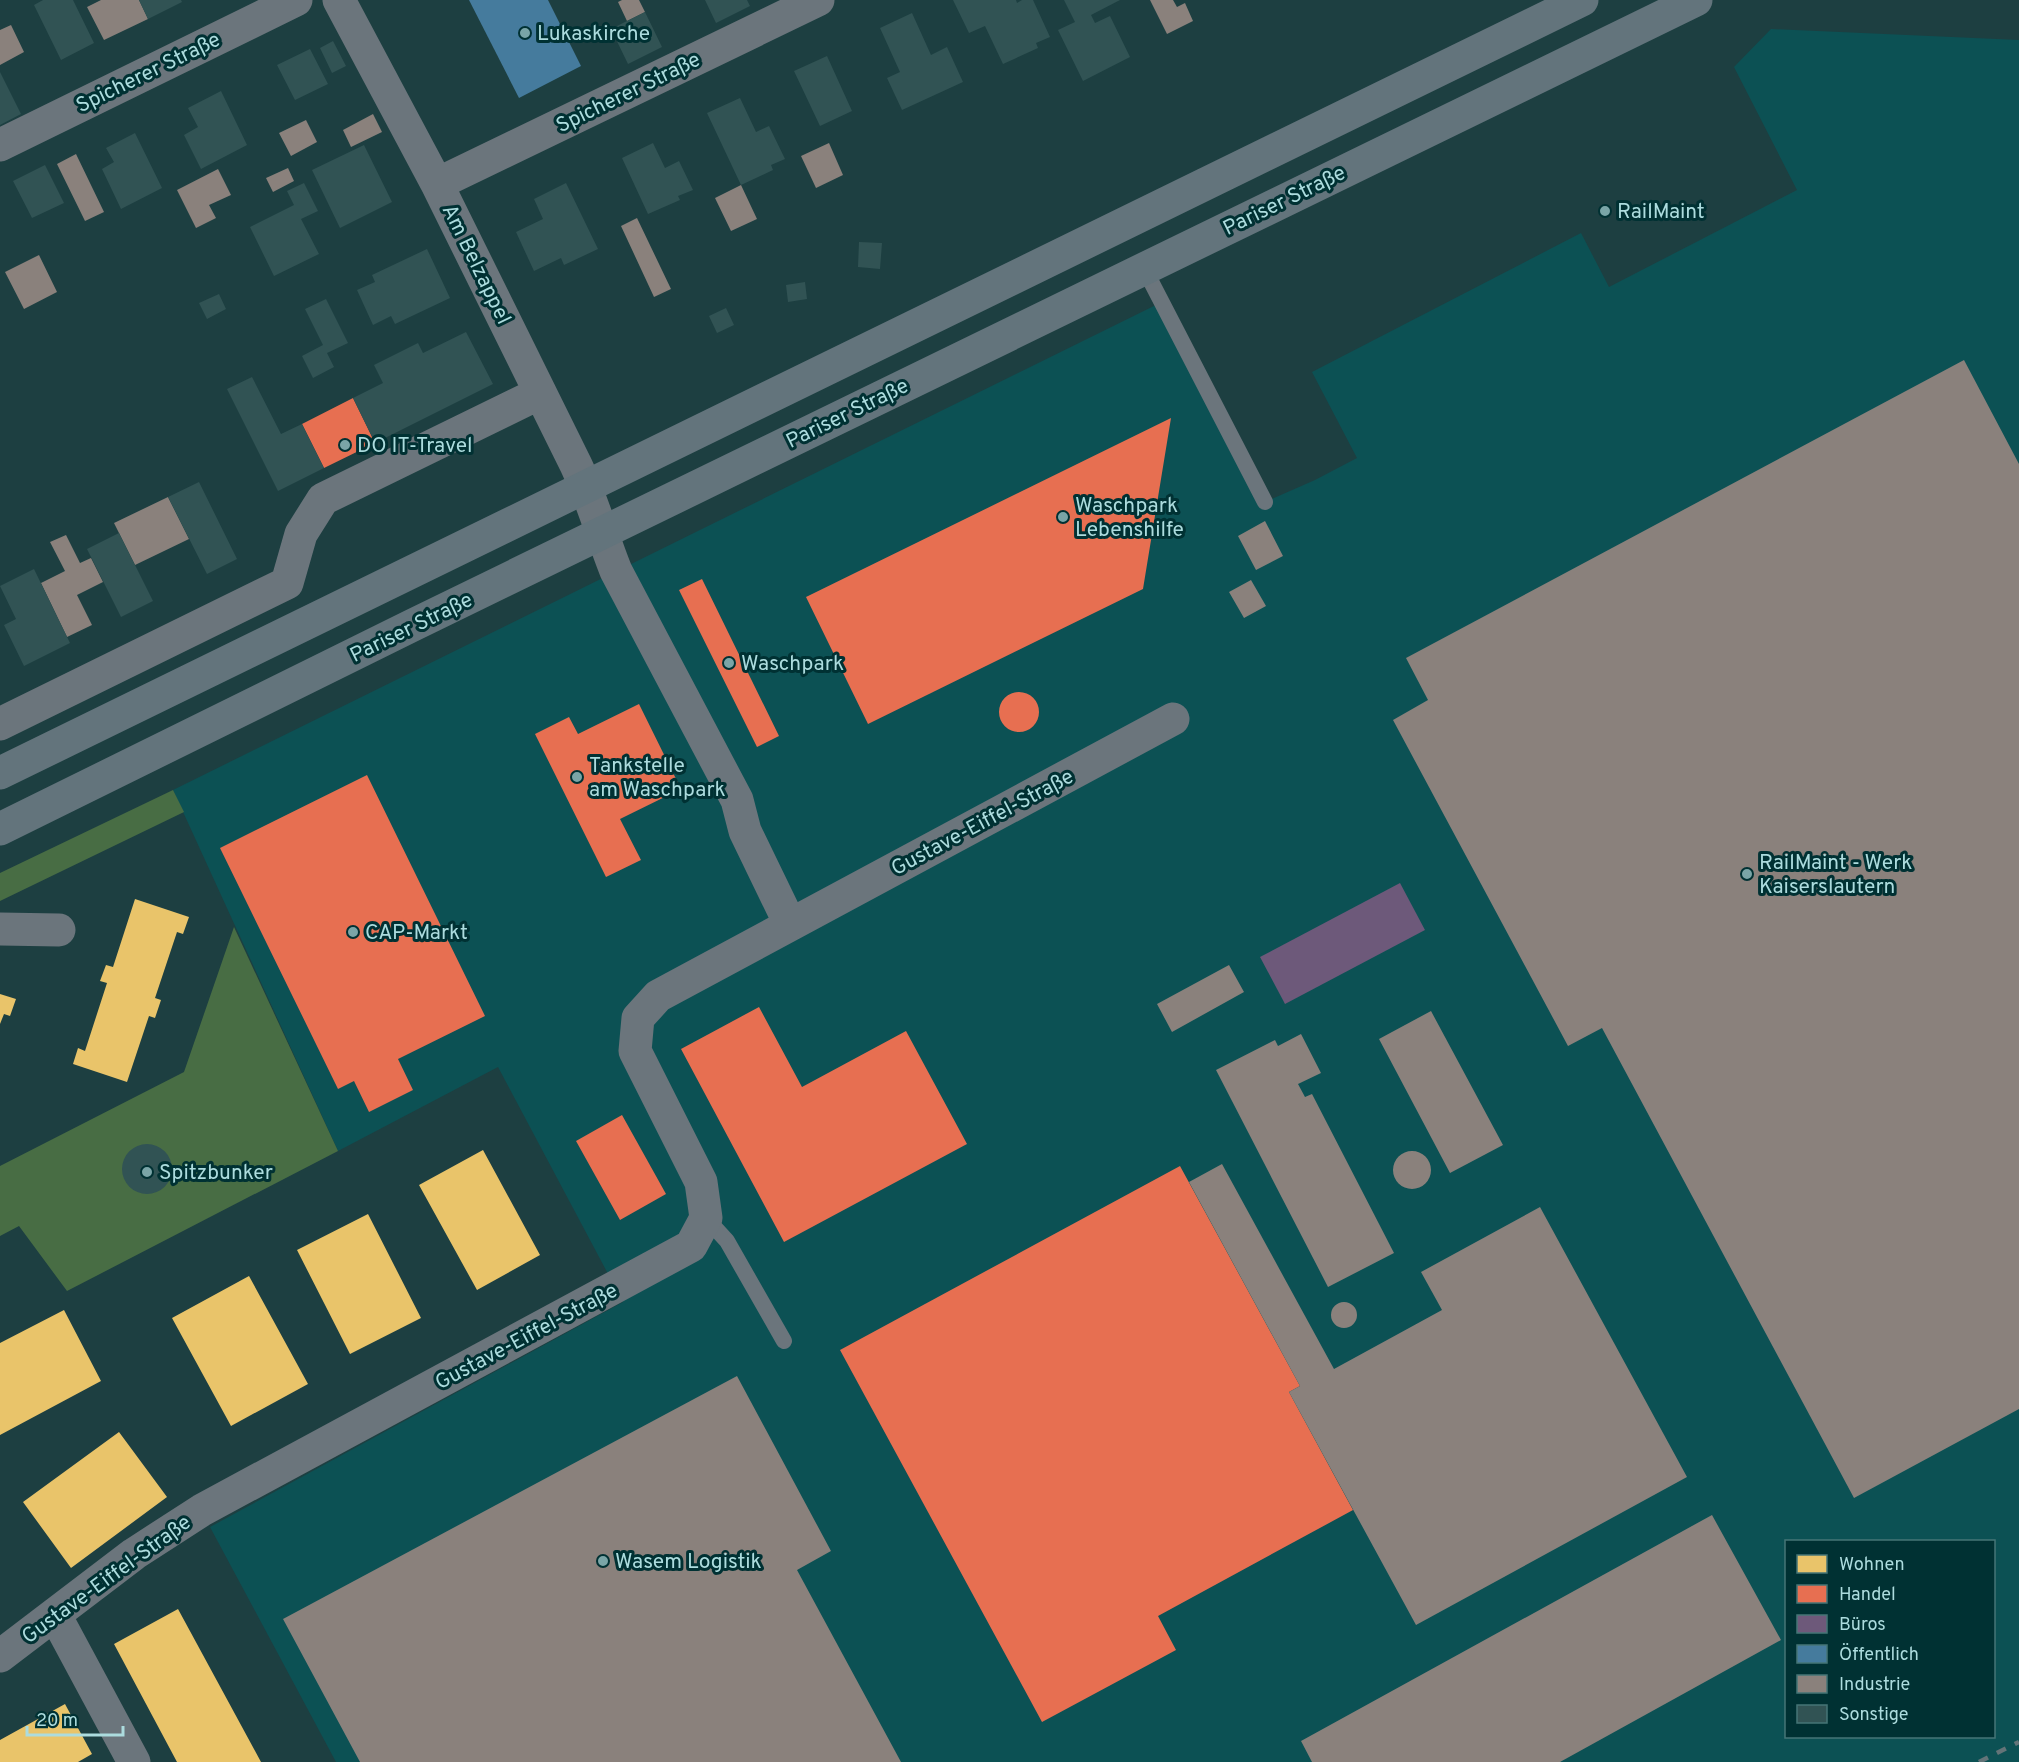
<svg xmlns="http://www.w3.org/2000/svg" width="2019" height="1762" font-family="Overpass,sans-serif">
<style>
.built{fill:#0c5154;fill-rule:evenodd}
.green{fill:#486d44}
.homes{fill:#e9c46a}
.shops{fill:#e76f51}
.offices{fill:#6d597a}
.public{fill:#457b9d}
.industry{fill:#8a817c}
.building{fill:#315354}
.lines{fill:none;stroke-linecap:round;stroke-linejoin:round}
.service{stroke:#6b757c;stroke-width:16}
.minor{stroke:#6b757c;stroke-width:33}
.primary{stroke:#63747c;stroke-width:33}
.rail{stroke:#637478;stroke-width:4.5;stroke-dasharray:10 10;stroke-linecap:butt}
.poi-dot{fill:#7aa5a7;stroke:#003133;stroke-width:2}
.labels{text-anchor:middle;stroke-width:6;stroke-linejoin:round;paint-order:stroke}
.poi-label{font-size:21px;fill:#acdcde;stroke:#003133;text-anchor:start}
.street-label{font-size:21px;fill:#acdcde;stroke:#003133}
</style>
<rect width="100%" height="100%" fill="#1d3f41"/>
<!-- built -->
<path class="built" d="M 1771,29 L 2019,40 L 2019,1762 L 336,1762 L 210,1527 L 623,1302 L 498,1067 L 338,1151 L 173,790 L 1162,302 L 1265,502 L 1315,480 L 1357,458 L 1312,372 L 1581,233 L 1609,287 L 1797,190 L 1734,67 ZM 1786,1542 L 1994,1542 L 1994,1736 L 1786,1736 Z"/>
<!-- green -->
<path class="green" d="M 173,790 L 184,812 L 0,901 L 0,873 Z
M 234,927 L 338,1151 L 67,1291 L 19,1226 L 0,1236 L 0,1166 L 184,1072 Z"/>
<!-- homes -->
<path class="homes" d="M 135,899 L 189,917 L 183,934 L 177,932 L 155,998 L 161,1000 L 155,1018 L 149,1016 L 127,1082 L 73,1064 L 78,1048 L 85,1051 L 107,983 L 100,981 L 106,965 L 113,967 Z
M 0,994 L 16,999 L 10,1016 L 4,1014 L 0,1024 Z
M 483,1150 L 540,1255 L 477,1290 L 419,1185 Z
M 368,1214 L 421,1318 L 350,1354 L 297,1250 Z
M 249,1276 L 308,1384 L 231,1426 L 172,1318 Z
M 64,1310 L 101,1381 L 0,1435 L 0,1343 Z
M 119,1432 L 167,1497 L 71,1568 L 23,1502 Z
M 178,1609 L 261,1762 L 177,1762 L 114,1644 Z
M 65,1704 L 92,1754 L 78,1762 L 0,1762 L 0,1740 Z"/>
<!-- shops -->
<path class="shops" d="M 353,398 L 375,443 L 324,468 L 302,424 Z
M 1171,418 L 1143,589 L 868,724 L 806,597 Z
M 702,579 L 779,736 L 757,747 L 679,590 Z
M999 712a20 20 0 1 1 40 0a20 20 0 1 1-40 0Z
M 639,704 L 681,789 L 620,819 L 641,860 L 606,877 L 535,734 L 569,717 L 578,734 Z
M 367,775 L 485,1016 L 398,1059 L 413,1090 L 369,1112 L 354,1081 L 338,1089 L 220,848 Z
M 759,1007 L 802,1087 L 906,1031 L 967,1144 L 784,1242 L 681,1049 Z
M 622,1115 L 666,1194 L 620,1220 L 576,1141 Z
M 1180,1166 L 1300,1386 L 1289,1392 L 1353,1510 L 1158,1616 L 1176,1650 L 1042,1722 L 840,1350 Z"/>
<!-- offices -->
<path class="offices" d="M 1400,883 L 1425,930 L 1285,1004 L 1260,957 Z"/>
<!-- public -->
<path class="public" d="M 469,0 L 548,0 L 581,66 L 519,98 Z"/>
<!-- industry -->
<path class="industry" d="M 101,0 L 139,0 L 148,19 L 104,40 L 87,7 Z
M 622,0 L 639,0 L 645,12 L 627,21 L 618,2 Z
M 1150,0 L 1173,0 L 1177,7 L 1185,3 L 1193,21 L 1167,34 Z
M 11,25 L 24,52 L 0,65 L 0,30 Z
M 373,114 L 382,132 L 351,147 L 343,130 Z
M 306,120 L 317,142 L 291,156 L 279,133 Z
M 829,143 L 843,175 L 816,188 L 801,156 Z
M 76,154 L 104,212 L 85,221 L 57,164 Z
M 288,168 L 294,181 L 273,192 L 266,178 Z
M 218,169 L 231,195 L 209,205 L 216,218 L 196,228 L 177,190 Z
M 741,185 L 757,219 L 731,231 L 715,198 Z
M 637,218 L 671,289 L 654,297 L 621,226 Z
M 39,255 L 57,292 L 24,309 L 5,272 Z
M 1964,360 L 2019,464 L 2019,1409 L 1854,1498 L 1602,1028 L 1568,1046 L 1393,720 L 1428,700 L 1406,658 Z
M 168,497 L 189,539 L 135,565 L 114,523 Z
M 1265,521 L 1283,556 L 1256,570 L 1238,536 Z
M 66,535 L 80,563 L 91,558 L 103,582 L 77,595 L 92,625 L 67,637 L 41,583 L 65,571 L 50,542 Z
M 1251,580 L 1266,606 L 1244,618 L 1229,592 Z
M 1229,965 L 1244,992 L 1172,1032 L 1157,1004 Z
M 1431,1011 L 1503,1145 L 1450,1173 L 1379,1039 Z
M 1301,1034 L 1321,1073 L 1298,1084 L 1305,1097 L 1312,1094 L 1394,1253 L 1328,1287 L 1216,1070 L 1275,1040 L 1278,1046 Z
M1393 1170a19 19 0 1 1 38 0a19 19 0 1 1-38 0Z
M 1222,1164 L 1334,1369 L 1442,1310 L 1421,1272 L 1540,1207 L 1687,1477 L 1416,1625 L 1289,1392 L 1300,1386 L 1189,1182 Z
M1331 1315a13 13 0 1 1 26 0a13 13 0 1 1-26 0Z
M 737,1376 L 831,1551 L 797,1570 L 901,1762 L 360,1762 L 283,1619 Z
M 1712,1515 L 1781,1640 L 1560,1762 L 1312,1762 L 1301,1741 Z"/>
<!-- building -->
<path class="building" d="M 43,0 L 73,0 L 94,43 L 61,60 L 34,5 Z
M 139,0 L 181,0 L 182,2 L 148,19 Z
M 705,0 L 747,0 L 750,6 L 716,23 Z
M 953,0 L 1016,0 L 1017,3 L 1022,0 L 1033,0 L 1050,37 L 1036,43 L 1038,48 L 1003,64 L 985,26 L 969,33 Z
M 1064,0 L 1120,0 L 1091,15 L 1095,23 L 1110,16 L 1130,57 L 1083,81 L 1058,30 L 1075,22 Z
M 645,12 L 662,47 L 628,64 L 611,29 Z
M 912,13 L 931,55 L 947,47 L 963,82 L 902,110 L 887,78 L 900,72 L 880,28 Z
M 333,41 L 346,66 L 332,73 L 320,48 Z
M 310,49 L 328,84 L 295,100 L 277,65 Z
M 827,56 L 852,111 L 820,126 L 794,71 Z
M 0,72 L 21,114 L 0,125 Z
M 221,91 L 247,145 L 201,169 L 184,135 L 198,127 L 188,108 Z
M 740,98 L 756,132 L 769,126 L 785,159 L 771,165 L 773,170 L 741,185 L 707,113 Z
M 135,133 L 162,188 L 121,209 L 102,169 L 114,162 L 106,148 Z
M 653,143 L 665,168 L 679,161 L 693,190 L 678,196 L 680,200 L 648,214 L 622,158 Z
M 364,145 L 392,202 L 340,228 L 312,170 Z
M 45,165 L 64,203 L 32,218 L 13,181 Z
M 304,183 L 318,211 L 301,219 L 319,254 L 274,276 L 250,227 L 294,205 L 287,191 Z
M 566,183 L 598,249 L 564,265 L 561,258 L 534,271 L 516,232 L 543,219 L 534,199 Z
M 859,242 L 882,243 L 880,269 L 858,267 Z
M 427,249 L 450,298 L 395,324 L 391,316 L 373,325 L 357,290 L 375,282 L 372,275 Z
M 805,282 L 807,299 L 788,302 L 786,285 Z
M 219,294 L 226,309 L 207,319 L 199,303 Z
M 326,299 L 348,343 L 327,353 L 334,367 L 313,378 L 302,356 L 323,345 L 305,309 Z
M 726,308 L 734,325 L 717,333 L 709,316 Z
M 466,332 L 493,384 L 375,443 L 353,398 L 383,383 L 374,365 L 418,343 L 423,353 Z
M 252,377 L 281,434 L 302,424 L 324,468 L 278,491 L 227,389 Z
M 199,482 L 237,559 L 207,574 L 168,497 Z
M 119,533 L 153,601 L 121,617 L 87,549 Z
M 34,569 L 70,643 L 24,666 L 4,625 L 16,619 L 0,586 Z
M122 1169a25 25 0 1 1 50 0a25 25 0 1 1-50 0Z"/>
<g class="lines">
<!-- service -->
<path class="service" d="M 1144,268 L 1265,502
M 706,1218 L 727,1241 L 784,1341"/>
<!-- minor -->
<path class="minor" d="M 339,0 L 437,184 L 576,465 C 592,499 602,536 616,571 L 737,800 L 745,831 L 790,924
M 0,145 L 296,0
M 437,184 L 818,0
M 0,724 L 287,583 L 301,534 L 323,499 L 540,393
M 0,929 L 59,930
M 55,1615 L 134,1762
M 0,1656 L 134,1554 L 202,1510 L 691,1246 L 706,1218 L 701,1182 L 635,1051 L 638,1018 L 658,996 L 1173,719"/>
<!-- primary -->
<path class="primary" d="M 0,773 L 1582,0
M 0,829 L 413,625 L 1696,0"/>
<!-- rail -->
<path class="rail" d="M 1979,1762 L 2019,1742"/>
</g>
<!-- markers -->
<g class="poi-dot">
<circle cx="525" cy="33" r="6"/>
<circle cx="1605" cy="211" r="6"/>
<circle cx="345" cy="445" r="6"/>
<circle cx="1063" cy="517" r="6"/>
<circle cx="729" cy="663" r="6"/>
<circle cx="577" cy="777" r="6"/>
<circle cx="1747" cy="874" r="6"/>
<circle cx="353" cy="932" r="6"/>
<circle cx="147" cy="1172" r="6"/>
<circle cx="603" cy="1561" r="6"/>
</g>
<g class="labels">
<!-- poi labels -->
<g class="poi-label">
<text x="537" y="40">Lukaskirche</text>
<text x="1617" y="218">RailMaint</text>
<text x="357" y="452">DO IT-Travel</text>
<text x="1075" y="512">Waschpark<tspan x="1075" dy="24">Lebenshilfe</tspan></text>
<text x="741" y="670">Waschpark</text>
<text x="589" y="772">Tankstelle<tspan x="589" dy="24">am Waschpark</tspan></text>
<text x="1759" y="869">RailMaint - Werk<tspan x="1759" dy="24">Kaiserslautern</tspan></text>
<text x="365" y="939">CAP-Markt</text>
<text x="159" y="1179">Spitzbunker</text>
<text x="615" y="1568">Wasem Logistik</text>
</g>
<!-- street labels -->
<g class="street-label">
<text transform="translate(148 72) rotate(-26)" y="7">Spicherer Straße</text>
<text transform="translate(628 92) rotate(-26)" y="7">Spicherer Straße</text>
<text transform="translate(1284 200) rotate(-26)" y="7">Pariser Straße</text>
<text transform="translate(477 264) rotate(64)" y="7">Am Belzappel</text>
<text transform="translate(847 413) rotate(-26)" y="7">Pariser Straße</text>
<text transform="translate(411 627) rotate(-26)" y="7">Pariser Straße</text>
<text transform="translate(982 822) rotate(-28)" y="7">Gustave-Eiffel-Straße</text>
<text transform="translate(526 1336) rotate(-28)" y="7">Gustave-Eiffel-Straße</text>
<text transform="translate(106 1579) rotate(-36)" y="7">Gustave-Eiffel-Straße</text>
</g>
</g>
<!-- legend -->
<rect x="1785" y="1540" width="210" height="198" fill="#003133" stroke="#457577" stroke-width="1.5"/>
<rect x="1797" y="1555" width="30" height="18" fill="#e9c46a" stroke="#457577" stroke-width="1.5"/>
<text x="1839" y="1570" font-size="18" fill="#acdcde">Wohnen</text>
<rect x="1797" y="1585" width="30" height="18" fill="#e76f51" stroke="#457577" stroke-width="1.5"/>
<text x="1839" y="1600" font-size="18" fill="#acdcde">Handel</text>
<rect x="1797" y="1615" width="30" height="18" fill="#6d597a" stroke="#457577" stroke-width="1.5"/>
<text x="1839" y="1630" font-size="18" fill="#acdcde">Büros</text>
<rect x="1797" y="1645" width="30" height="18" fill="#457b9d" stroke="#457577" stroke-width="1.5"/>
<text x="1839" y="1660" font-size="18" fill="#acdcde">Öffentlich</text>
<rect x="1797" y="1675" width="30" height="18" fill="#8a817c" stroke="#457577" stroke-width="1.5"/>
<text x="1839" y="1690" font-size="18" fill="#acdcde">Industrie</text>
<rect x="1797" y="1705" width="30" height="18" fill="#315354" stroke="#457577" stroke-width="1.5"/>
<text x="1839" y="1720" font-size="18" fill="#acdcde">Sonstige</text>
<!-- scale -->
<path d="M27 1726v9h96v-9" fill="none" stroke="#acdcde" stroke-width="3"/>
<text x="36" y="1726" font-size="18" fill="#acdcde" stroke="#003133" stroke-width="4.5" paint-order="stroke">20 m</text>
</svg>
